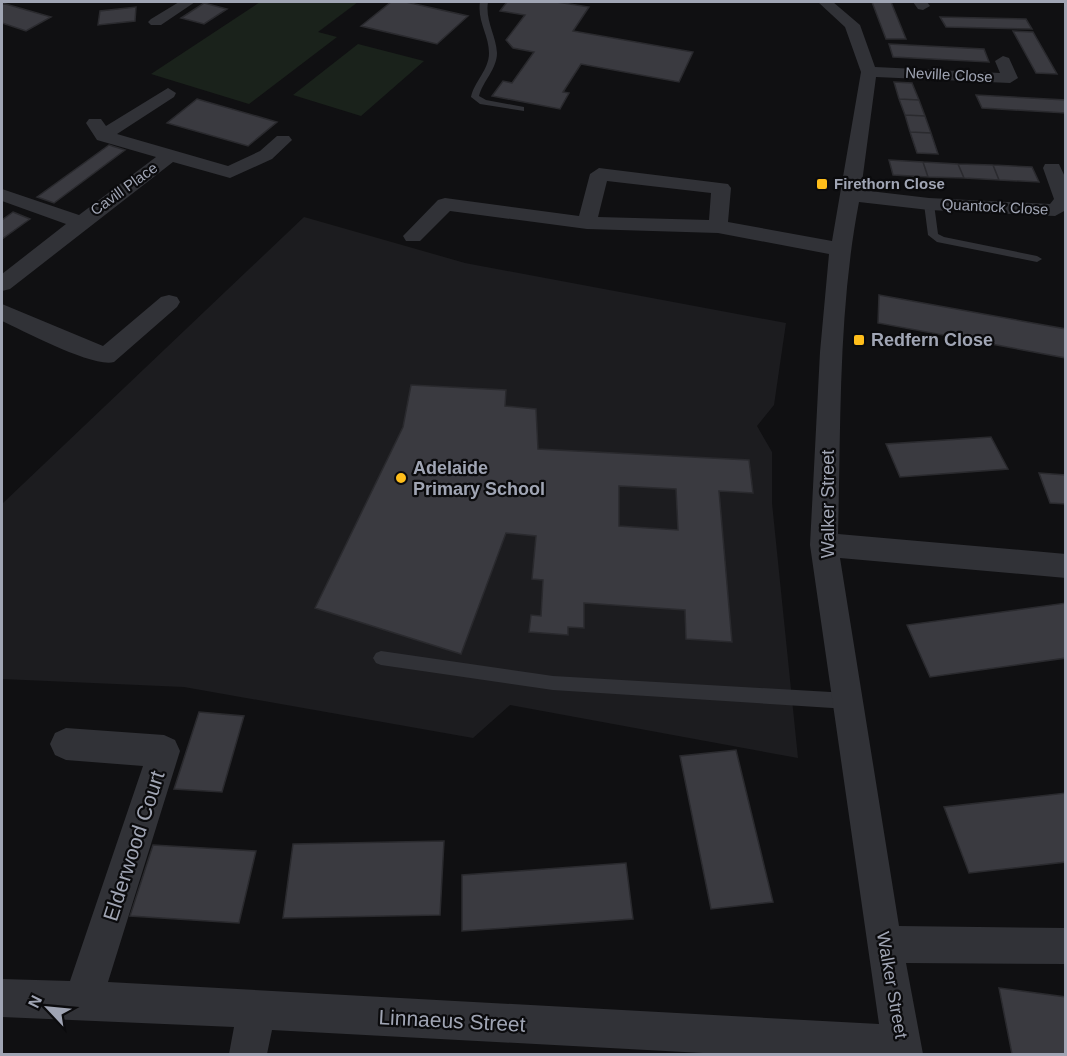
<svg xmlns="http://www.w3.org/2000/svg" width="1067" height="1056" font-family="Arial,sans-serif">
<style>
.built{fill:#1c1c1f}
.green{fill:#1a221b}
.building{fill:#3a3a40;stroke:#2a2a2e;stroke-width:1.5;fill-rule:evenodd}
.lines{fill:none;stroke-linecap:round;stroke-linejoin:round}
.service{fill:#313237;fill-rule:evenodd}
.minor{fill:#313237;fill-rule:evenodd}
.poi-dot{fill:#ffbe1b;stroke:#0b0b0d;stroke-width:2}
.labels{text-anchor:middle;stroke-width:4.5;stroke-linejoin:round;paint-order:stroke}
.far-street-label{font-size:15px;fill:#a0a5b4;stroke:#0b0b0d}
.far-poi-label{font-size:15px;font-weight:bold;fill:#a0a5b4;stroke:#0b0b0d;text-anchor:start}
.poi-label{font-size:18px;font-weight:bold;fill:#a0a5b4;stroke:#0b0b0d;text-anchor:start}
.street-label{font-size:18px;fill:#a0a5b4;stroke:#0b0b0d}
.near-street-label{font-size:21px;fill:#a0a5b4;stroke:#0b0b0d}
</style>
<rect width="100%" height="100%" fill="#101012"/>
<!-- built -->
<path class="built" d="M 304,217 L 465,263 L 786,323 L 774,405 L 757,426 L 772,452 L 772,503 L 798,758 L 510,705 L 473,738 L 184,687 L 2,679 L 2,504 Z"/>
<!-- green -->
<path class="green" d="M 260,2 L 358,2 L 318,32 L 337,37 L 249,104 L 151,74 Z
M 358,44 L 424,61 L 361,116 L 293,95 Z"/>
<!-- building -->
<path class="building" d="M 391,2 L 406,2 L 468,16 L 437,44 L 361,26 Z
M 507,2 L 557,2 L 589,7 L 573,31 L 693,52 L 679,82 L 581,64 L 563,92 L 569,93 L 560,109 L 492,96 L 503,81 L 512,83 L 534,52 L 513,48 L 506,40 L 525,15 L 500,11 Z
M 872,2 L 891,2 L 906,39 L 886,39 Z
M 2,3 L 51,17 L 26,31 L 2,23 Z
M 204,3 L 227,9 L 204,24 L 181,18 Z
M 136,7 L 135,21 L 98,25 L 100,11 Z
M 940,17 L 1026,19 L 1032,29 L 946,27 Z
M 1013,31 L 1033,32 L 1057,74 L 1036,73 Z
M 889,44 L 984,49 L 989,62 L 893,57 Z
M 894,82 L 912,83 L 919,100 L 899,99 Z
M 976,95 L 1066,100 L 1066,113 L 982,108 Z
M 197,99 L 277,122 L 248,146 L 167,123 Z
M 899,99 L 919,100 L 925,116 L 905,115 Z
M 905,115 L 925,116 L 931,133 L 910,132 Z
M 910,132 L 931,133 L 938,154 L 917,153 Z
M 109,145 L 125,150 L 54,203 L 37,197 Z
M 889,160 L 923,162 L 928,177 L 893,175 Z
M 923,162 L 958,164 L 964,178 L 928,177 Z
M 958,164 L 993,165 L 999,180 L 964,178 Z
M 993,165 L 1032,167 L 1039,182 L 999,180 Z
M 13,212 L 30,219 L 2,239 L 2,220 Z
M 879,295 L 1066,329 L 1066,358 L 878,323 Z
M 411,385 L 506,390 L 505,406 L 536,409 L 538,449 L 749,460 L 753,493 L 719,491 L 732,642 L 686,639 L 685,610 L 584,603 L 584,628 L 568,627 L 568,635 L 529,632 L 531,615 L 541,616 L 543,580 L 532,579 L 536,536 L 506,533 L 461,654 L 315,608 L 403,427 ZM 619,486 L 676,489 L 678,530 L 619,526 Z
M 991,437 L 1008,469 L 900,477 L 886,444 Z
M 1039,473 L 1066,475 L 1066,504 L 1050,503 Z
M 1066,603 L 1066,658 L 930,677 L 907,625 Z
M 199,712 L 244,716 L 222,792 L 174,789 Z
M 736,750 L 773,902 L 711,909 L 680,756 Z
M 1066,793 L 1066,862 L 969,873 L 944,807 Z
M 444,841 L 440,915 L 283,918 L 293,844 Z
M 153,845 L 256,851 L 239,923 L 130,916 Z
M 626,863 L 633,919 L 462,931 L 462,875 Z
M 999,988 L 1066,997 L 1066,1054 L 1012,1054 Z"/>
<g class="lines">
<!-- service -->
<path class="service" d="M 480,2 L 488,2 C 485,21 496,35 497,53 C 497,69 483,81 479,96 L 486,100 L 524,107 L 524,111 L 480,104 L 471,97 C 474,82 489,70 489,53 C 489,35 477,21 480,2 Z
M 929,201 L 934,204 L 938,234 L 944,237 L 1037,256 L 1042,259 L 1037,262 L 937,242 L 928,235 L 924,204 Z
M 381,651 L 553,676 L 848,693 L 853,696 L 856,701 L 853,706 L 848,709 L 553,690 L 381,665 L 376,663 L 373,658 L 376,653 Z"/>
<!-- minor -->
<path class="minor" d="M 179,2 L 195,2 L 161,25 L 151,25 L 148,22 L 151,19 Z
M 818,2 L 833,2 L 860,25 L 875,67 L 1000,73 L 995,61 L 1003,56 L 1009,58 L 1018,78 L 1010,83 L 876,77 L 861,190 L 929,198 L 1050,204 L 1054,199 L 1043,168 L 1045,164 L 1059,164 L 1066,179 L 1066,210 L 1055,216 L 929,210 L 859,202 C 838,311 841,423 838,534 L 1066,554 L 1066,578 L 840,558 L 899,926 L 1066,928 L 1066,964 L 906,963 L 923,1054 L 721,1054 L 272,1030 L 267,1054 L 229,1054 L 234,1027 L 2,1017 L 2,979 L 70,981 L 143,766 L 66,760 L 55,755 L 50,744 L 55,733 L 66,728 L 164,735 L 175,740 L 180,751 L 108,982 L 879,1024 L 810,545 L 820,352 L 829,254 L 718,233 L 587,229 L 450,211 L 420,241 L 406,241 L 403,236 L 438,200 L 445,198 L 579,216 L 590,174 L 599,168 L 728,184 L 731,188 L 728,222 L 832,241 L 861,72 L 845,27 ZM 607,181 L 711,193 L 709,220 L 598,217 Z
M 913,2 L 927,2 L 930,6 L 923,10 L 918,9 Z
M 168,88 L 176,93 L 174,97 L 117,134 L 228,166 L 260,151 L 277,136 L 289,136 L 292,140 L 272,159 L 230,178 L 173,162 L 10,289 L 2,291 L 2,274 L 66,224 L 2,201 L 2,189 L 79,215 L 156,157 L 97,140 L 86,123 L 89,119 L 101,119 L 106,126 Z
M 169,295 L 177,297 L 180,302 L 177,307 L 114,362 C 93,368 24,331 2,321 L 2,304 L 103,346 L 161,297 Z"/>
</g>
<!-- markers -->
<g class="poi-dot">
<rect x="816" y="178" width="12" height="12" rx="3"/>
<rect x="853" y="334" width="12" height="12" rx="3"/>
<circle cx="401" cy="478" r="6"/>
</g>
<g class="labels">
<!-- far-street labels -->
<g class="far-street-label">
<text transform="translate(949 75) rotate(3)" y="5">Neville Close</text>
<text transform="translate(124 189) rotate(-36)" y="5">Cavill Place</text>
<text transform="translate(995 207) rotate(3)" y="5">Quantock Close</text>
</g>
<!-- far-poi labels -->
<g class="far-poi-label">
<text x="834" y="189">Firethorn Close</text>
</g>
<!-- poi labels -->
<g class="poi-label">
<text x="871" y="346">Redfern Close</text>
<text x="413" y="474">Adelaide<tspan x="413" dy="21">Primary School</tspan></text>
</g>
<!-- street labels -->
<g class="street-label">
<text transform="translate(828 504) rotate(-90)" y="6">Walker Street</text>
<text transform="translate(892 985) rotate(80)" y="6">Walker Street</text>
</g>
<!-- near-street labels -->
<g class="near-street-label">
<text transform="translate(134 846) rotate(-72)" y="7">Elderwood Court</text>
<text transform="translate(452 1021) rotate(3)" y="7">Linnaeus Street</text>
</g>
</g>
<!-- border -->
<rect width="1067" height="1056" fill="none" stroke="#a0a5b4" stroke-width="6"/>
<!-- north arrow -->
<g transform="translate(48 1008) rotate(296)" stroke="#0b0b0d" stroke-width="4.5" paint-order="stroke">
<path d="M0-4.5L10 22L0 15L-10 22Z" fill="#a0a5b4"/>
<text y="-9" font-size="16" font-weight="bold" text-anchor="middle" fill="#a0a5b4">N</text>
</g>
</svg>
